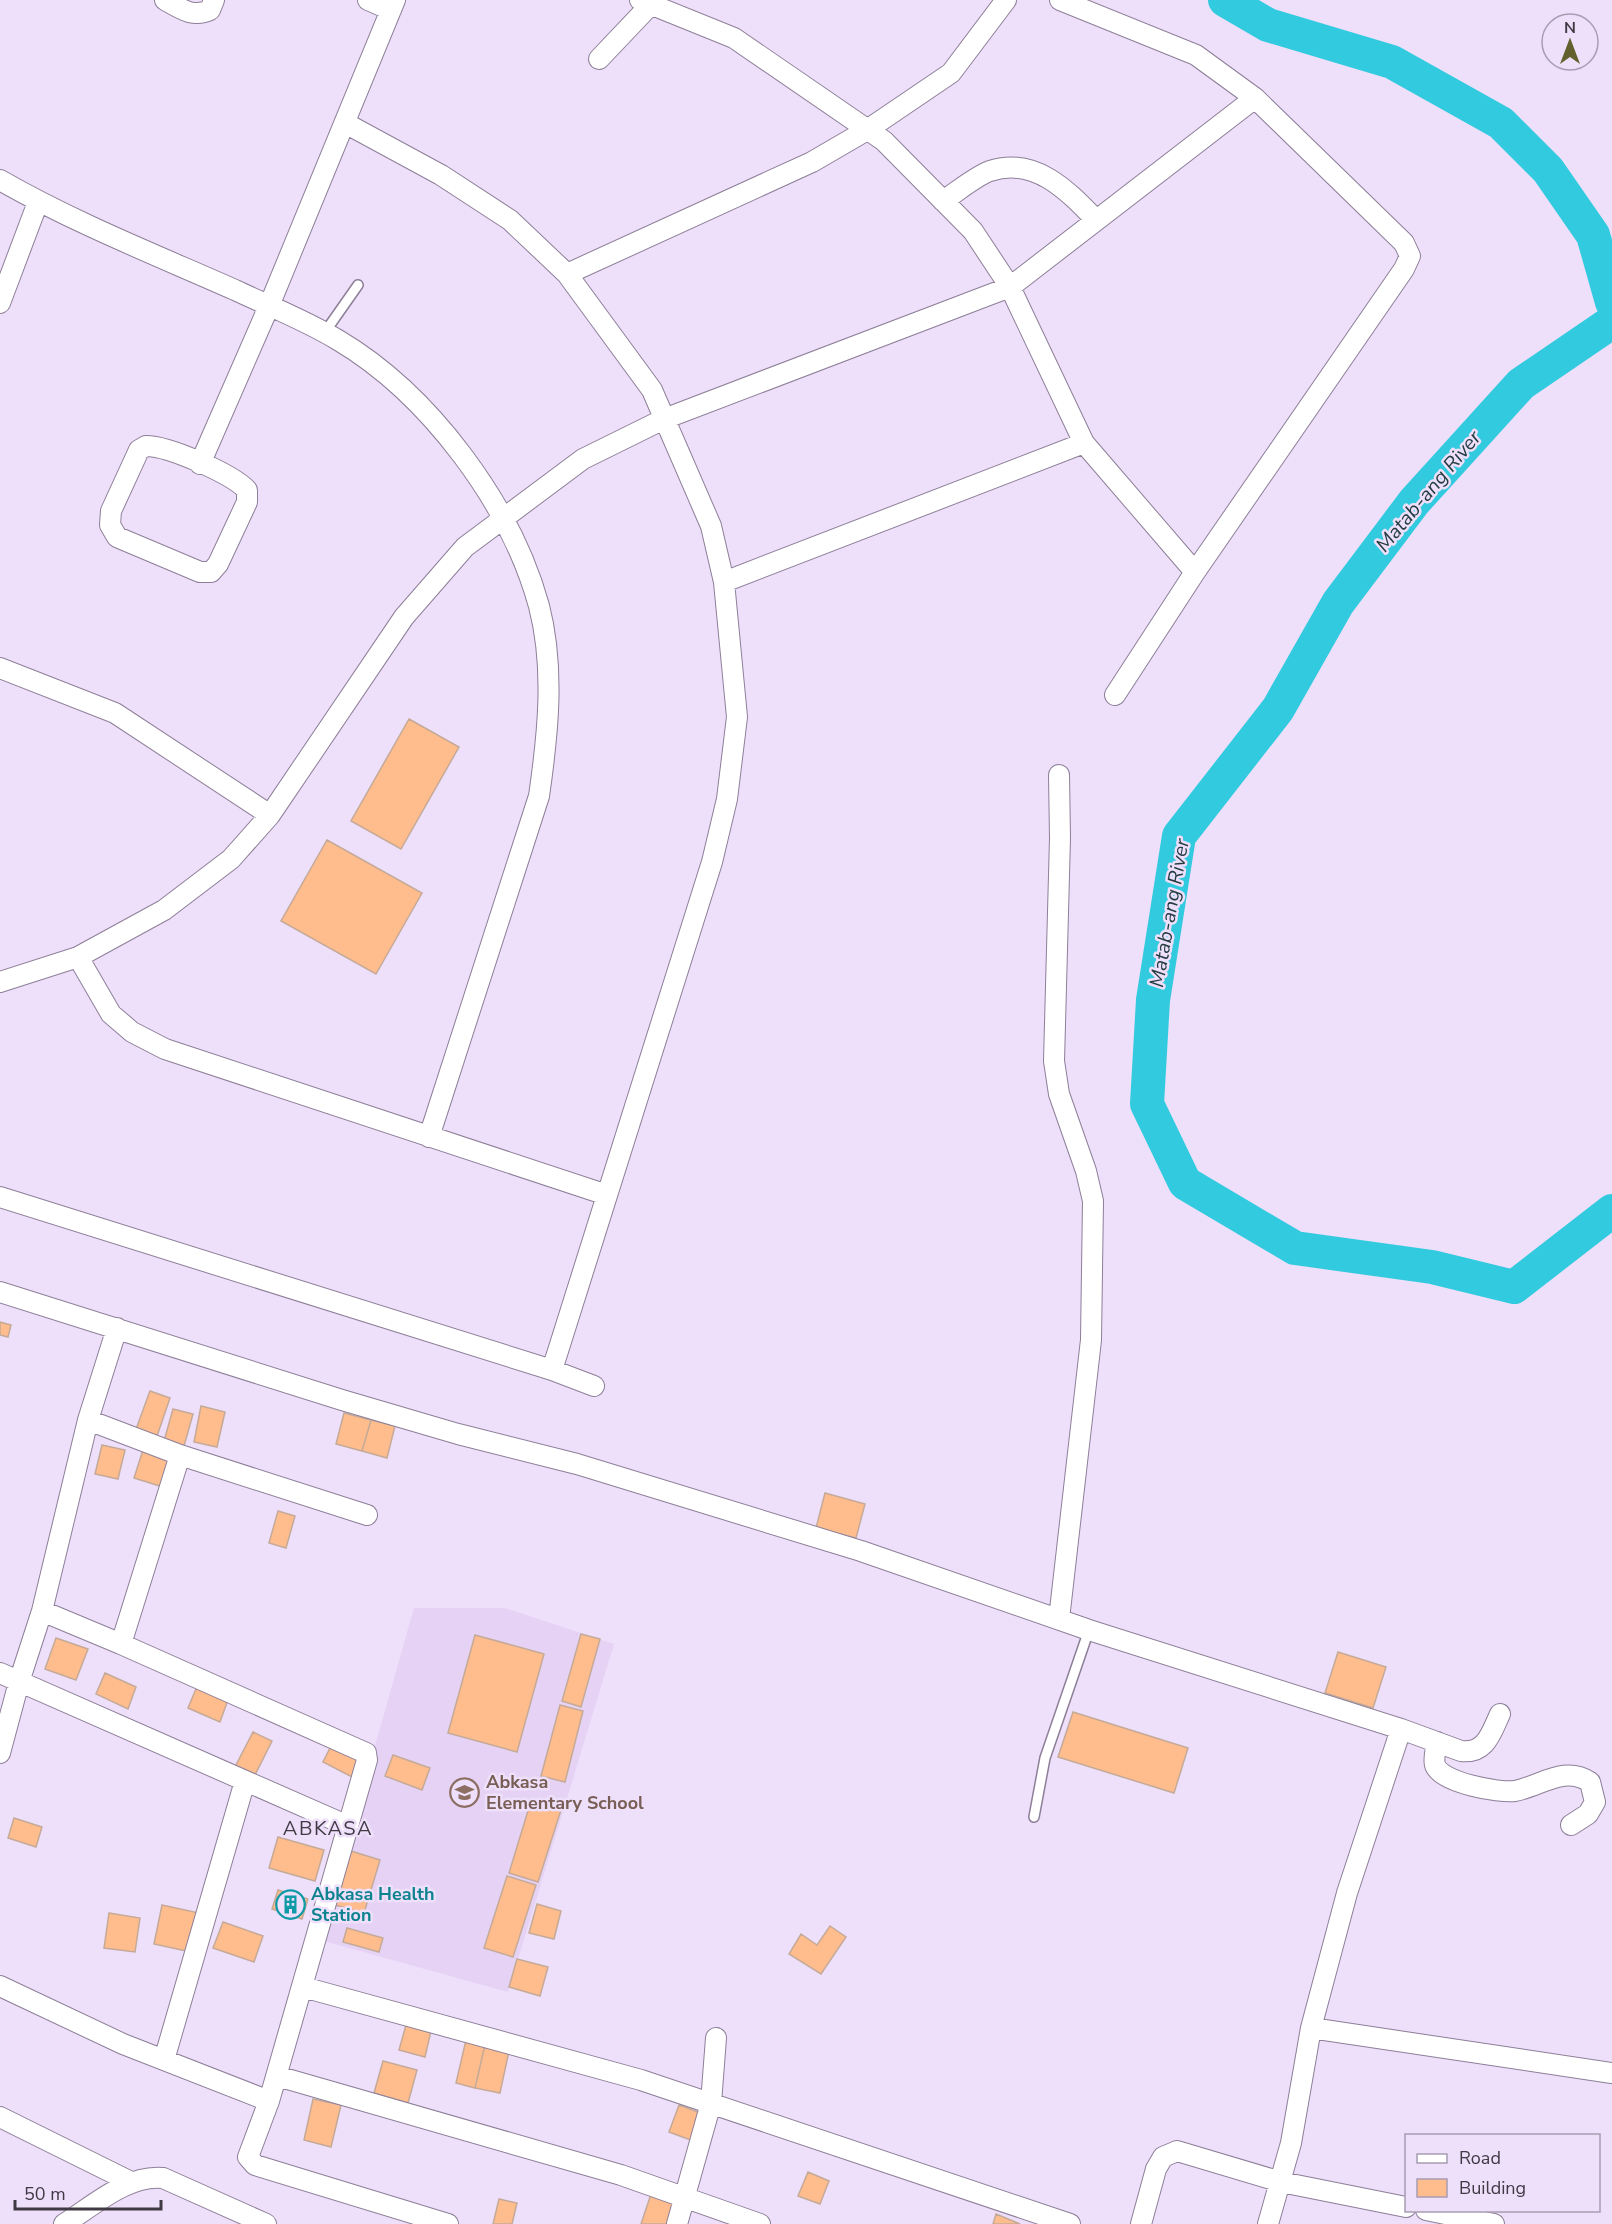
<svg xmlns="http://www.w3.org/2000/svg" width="1612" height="2224" font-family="'Nunito Sans',sans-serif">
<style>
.built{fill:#e5d2f4}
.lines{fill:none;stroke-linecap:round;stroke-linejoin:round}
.river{stroke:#31cadf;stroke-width:34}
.building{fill:#ffbc8d;stroke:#c5aa98;stroke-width:1.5}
.service-casing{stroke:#8d7f98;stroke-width:12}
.minor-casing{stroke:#8d7f98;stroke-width:22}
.service{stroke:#fff;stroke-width:9}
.minor{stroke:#fff;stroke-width:20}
.labels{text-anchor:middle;stroke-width:5;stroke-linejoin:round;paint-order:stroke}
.education-label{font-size:18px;font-weight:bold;fill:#785e54;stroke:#eedffa;text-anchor:start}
.culture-label{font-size:18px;font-weight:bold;fill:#0d838f;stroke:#eedffa;text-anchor:start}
.water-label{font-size:20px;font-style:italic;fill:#243d41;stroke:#eedffa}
.neighbourhood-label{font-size:20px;letter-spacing:1.5px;fill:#403a45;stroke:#eedffa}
</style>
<rect width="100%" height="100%" fill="#eedffa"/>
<!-- built -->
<path class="built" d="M 414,1608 L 505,1608 L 614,1644 L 508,1992 L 320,1940 Z"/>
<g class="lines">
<!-- river -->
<path class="river" d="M 1225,0 L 1268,25 L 1392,62 L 1501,123 L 1548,170 L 1593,235 L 1612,302
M 1612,322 L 1521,384 L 1414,502 L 1338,603 L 1278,709 L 1179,836 L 1153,1000 L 1147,1104 L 1185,1183 L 1295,1248 L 1432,1267 L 1514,1287 L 1612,1211"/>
</g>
<!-- building -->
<path class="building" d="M 409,719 L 459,747 L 401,849 L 351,821 Z
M 327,840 L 422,893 L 376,974 L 281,921 Z
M 0,1322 L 11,1325 L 8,1337 L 0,1335 Z
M 150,1391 L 170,1398 L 156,1439 L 135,1432 Z
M 201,1406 L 225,1412 L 217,1447 L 194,1442 Z
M 173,1409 L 193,1414 L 184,1446 L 164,1441 Z
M 344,1413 L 371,1420 L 362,1451 L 336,1444 Z
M 371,1420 L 395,1426 L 387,1458 L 362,1451 Z
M 102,1445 L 125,1450 L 118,1479 L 95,1474 Z
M 143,1450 L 171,1459 L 163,1487 L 134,1478 Z
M 825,1493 L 865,1504 L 856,1538 L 816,1528 Z
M 278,1511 L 295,1516 L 286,1548 L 269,1543 Z
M 581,1634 L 600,1639 L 581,1707 L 562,1701 Z
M 475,1635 L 544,1654 L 517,1752 L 448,1733 Z
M 56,1638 L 88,1649 L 76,1680 L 45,1669 Z
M 1338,1652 L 1386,1667 L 1373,1708 L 1325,1693 Z
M 105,1673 L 136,1687 L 128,1709 L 96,1694 Z
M 198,1684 L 229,1697 L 220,1722 L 188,1708 Z
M 560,1705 L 583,1711 L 565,1782 L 541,1776 Z
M 1073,1712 L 1188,1748 L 1174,1793 L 1058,1757 Z
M 253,1732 L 272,1741 L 254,1777 L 235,1767 Z
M 332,1744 L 364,1760 L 354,1778 L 323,1762 Z
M 393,1755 L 430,1768 L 422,1790 L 385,1776 Z
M 531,1801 L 561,1810 L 538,1882 L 509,1873 Z
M 14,1818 L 42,1827 L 36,1847 L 8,1838 Z
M 278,1837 L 324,1850 L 315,1881 L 269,1868 Z
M 351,1851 L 380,1860 L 364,1913 L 335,1905 Z
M 507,1876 L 536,1885 L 513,1957 L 484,1948 Z
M 278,1890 L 308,1899 L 302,1919 L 272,1909 Z
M 537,1904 L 561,1911 L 554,1939 L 529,1933 Z
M 162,1905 L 199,1913 L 191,1952 L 154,1944 Z
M 109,1913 L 140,1918 L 135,1952 L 104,1948 Z
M 223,1922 L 263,1936 L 254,1962 L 213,1948 Z
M 830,1926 L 846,1937 L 821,1974 L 789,1954 L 801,1934 L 817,1945 Z
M 347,1928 L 383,1938 L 379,1952 L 343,1942 Z
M 517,1959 L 548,1967 L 540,1996 L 509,1987 Z
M 406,2025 L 431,2031 L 425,2057 L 399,2050 Z
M 466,2040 L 485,2045 L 475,2088 L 456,2083 Z
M 485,2045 L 509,2051 L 500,2093 L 475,2088 Z
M 383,2061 L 417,2070 L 408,2103 L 374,2093 Z
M 313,2099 L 341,2105 L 331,2147 L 304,2140 Z
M 679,2105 L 706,2115 L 696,2142 L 669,2132 Z
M 808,2172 L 829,2181 L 820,2204 L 798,2196 Z
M 652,2191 L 681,2200 L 673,2224 L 641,2224 Z
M 499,2199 L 517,2203 L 512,2224 L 493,2224 Z
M 996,2214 L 1020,2224 L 993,2224 Z"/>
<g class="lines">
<defs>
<path id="service" d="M 325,332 L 358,285
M 1034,1817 L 1045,1758 L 1089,1630"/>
<path id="minor" d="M 165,0 C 181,9 193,18 210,10 L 214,0
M 368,0 L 391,10
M 640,0 L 734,38 L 884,141 L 973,231 L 1010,287 L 1084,443 L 1195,572 L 1404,269 L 1410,256 L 1404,243 L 1255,98
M 599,59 L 655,0
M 345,123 L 441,175 L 510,220 L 567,274 L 652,390 L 711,526 L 724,582 L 737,717 L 727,799 L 712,862 L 552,1370
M 0,180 C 75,223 156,255 235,290 C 269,306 305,320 338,340 C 429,394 511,504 539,606 C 555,668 548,734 539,796 L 429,1137
M 943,201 C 957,192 974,177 990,171 C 1035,156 1068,191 1096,220
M 567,274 L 812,162 L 867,130 L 951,73 L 1006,0
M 0,303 L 38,202
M 146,446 C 169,446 232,474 247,490 L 247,502 L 218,564 L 211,572 L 200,572 L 117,537 L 110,525 L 111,511 L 139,450 Z
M 200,464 L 269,306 L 395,0
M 724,582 L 1084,443
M 0,668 L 115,713 L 270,815
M 1115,695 L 1195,572
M 1059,775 L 1060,838 L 1054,1061 L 1059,1094 L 1086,1171 L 1093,1201 L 1091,1340 L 1059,1619
M 78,957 L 111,1014 L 132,1032 L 165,1049 L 607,1195
M 0,982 L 78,957 L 164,910 L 231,859 L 270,815 L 404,617 L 465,547 L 583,459 L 664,419 L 1010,287 L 1255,98 L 1196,55 L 1060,0
M 0,1197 L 552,1370 L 594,1386
M 0,1292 L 342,1400 L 458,1434 L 577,1464 L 861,1551 L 1089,1630 L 1401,1729 L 1461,1751 C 1486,1754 1491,1733 1500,1714
M 88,1420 L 180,1455 L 367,1515
M 42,1611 L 121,1644 L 366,1753 L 367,1760 L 269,2101 L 248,2157 L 255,2165 L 448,2224
M 121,1644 L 180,1455
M 0,1673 L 348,1826
M 1437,1742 C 1436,1749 1433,1758 1435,1765 C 1441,1783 1499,1793 1515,1791 C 1541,1786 1564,1765 1590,1782 L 1595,1802 L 1588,1814 L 1571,1825
M 0,1753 L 19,1682 L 42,1611 L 88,1420 L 117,1328
M 0,1986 L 123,2044 L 269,2101
M 303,1987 L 641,2080 L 1070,2224
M 1311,2028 L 1612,2073
M 164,2060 L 245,1781
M 277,2076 L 621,2175 L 760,2224
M 0,2117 L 131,2182
M 1426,2210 L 1494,2224
M 64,2224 C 93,2206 128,2174 163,2178 L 266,2224
M 677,2224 L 711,2103 L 716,2038
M 1141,2224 L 1156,2169 L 1163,2157 L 1177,2151 L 1281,2182 L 1406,2207
M 1268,2224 L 1291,2143 L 1311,2028 L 1347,1893 L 1401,1729"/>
</defs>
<!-- service casing -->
<use href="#service" class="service-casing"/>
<!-- minor casing -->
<use href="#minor" class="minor-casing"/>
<!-- service -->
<use href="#service" class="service"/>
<!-- minor -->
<use href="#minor" class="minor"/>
</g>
<!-- icons -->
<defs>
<symbol id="school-ring" viewBox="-11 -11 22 22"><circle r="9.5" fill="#eedffa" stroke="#8d6e63" stroke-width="1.5"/><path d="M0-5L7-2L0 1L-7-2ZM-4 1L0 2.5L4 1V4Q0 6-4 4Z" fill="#8d6e63"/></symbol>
<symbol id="building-ring" viewBox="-11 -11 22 22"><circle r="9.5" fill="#eedffa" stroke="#0f9aa8" stroke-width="1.5"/><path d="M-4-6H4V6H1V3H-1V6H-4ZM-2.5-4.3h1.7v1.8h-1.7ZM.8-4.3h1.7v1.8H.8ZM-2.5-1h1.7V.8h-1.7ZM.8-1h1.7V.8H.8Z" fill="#0f9aa8"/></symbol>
</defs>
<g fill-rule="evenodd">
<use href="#school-ring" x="448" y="1776" width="33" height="33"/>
<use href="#building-ring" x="274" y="1888" width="33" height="33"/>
</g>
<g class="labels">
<!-- education labels -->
<g class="education-label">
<text x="486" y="1788">Abkasa<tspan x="486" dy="21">Elementary School</tspan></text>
</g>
<!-- culture labels -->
<g class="culture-label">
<text x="311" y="1900">Abkasa Health<tspan x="311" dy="21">Station</tspan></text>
</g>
<!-- water labels -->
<g class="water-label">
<text transform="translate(1428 491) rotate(-50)" y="7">Matab-ang River</text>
<text transform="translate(1169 913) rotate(-80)" y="7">Matab-ang River</text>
</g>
<!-- neighbourhood labels -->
<g class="neighbourhood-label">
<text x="328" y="1835">ABKASA</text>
</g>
</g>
<!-- legend -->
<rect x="1405" y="2134" width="195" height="78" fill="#eedffa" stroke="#a89db2" stroke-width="1.5"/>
<rect x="1417" y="2154" width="30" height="9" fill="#ffffff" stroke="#a89db2" stroke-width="1.5"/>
<text x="1459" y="2164" font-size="18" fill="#403a45">Road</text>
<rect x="1417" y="2179" width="30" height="18" fill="#ffbc8d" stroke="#a89db2" stroke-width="1.5"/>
<text x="1459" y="2194" font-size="18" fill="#403a45">Building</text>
<!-- north arrow -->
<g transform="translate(1570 42)"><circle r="28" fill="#eedffa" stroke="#a89db2" stroke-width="1.5"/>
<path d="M0-4.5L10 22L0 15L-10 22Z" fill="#63602d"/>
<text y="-9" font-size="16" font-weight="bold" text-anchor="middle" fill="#403a45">N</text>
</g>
<!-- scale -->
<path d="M15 2200v9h146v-9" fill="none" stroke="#403a45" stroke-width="3"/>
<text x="24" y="2200" font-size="18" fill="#403a45" stroke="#eedffa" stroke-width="4.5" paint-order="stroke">50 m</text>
</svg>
